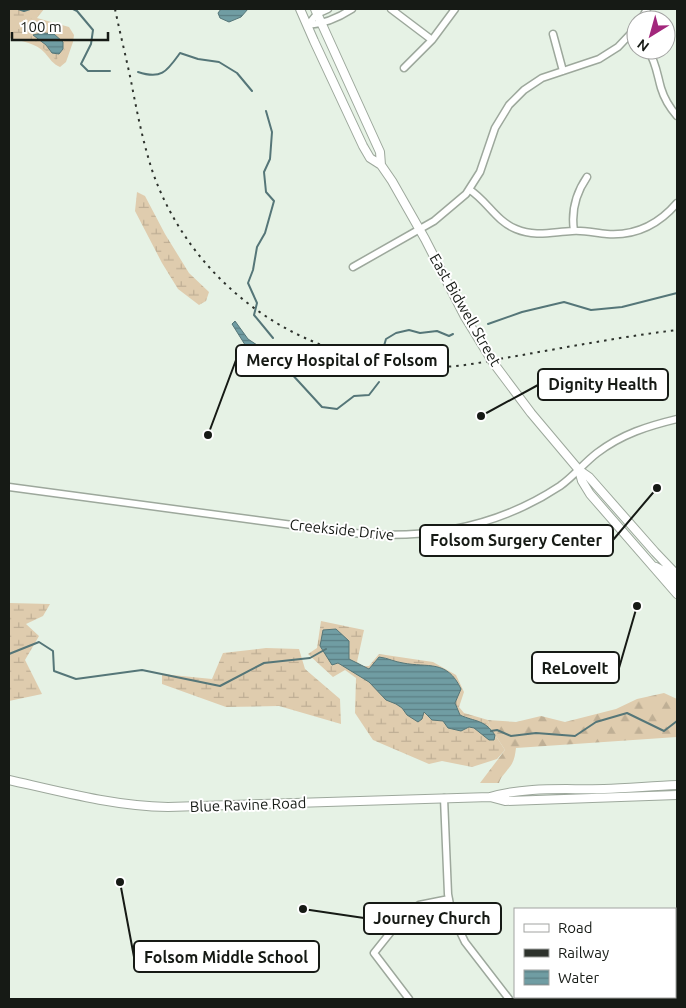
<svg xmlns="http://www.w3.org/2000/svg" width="686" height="1008" font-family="Ubuntu,sans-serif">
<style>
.green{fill:#dfccae}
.forest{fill:url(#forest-firs)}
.wetland{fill:url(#wetland-marsh)}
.water{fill:url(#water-rules);stroke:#557678}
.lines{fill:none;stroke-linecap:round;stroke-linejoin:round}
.stream{stroke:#557678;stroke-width:2}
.minor-casing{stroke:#9da89c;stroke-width:9}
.major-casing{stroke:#9da89c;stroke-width:10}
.minor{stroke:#fff;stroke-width:6}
.major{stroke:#fff;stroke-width:8}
.rail{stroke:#2d322c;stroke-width:2;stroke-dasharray:2.5 5;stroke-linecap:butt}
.labels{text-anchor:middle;stroke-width:4;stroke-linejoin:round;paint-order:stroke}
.street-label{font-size:15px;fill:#161a15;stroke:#fff}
.leader{fill:none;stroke:#161a15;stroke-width:2}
.callout-dot{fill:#161a15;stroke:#fff;stroke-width:2}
.callout{fill:#fff;stroke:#161a15;stroke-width:2}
.callout-label{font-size:16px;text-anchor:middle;font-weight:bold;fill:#161a15}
</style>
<defs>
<pattern id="forest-firs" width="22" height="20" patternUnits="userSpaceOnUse" patternTransform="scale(1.25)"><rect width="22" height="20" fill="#dfccae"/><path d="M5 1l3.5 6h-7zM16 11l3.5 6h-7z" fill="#bfaf95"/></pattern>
<pattern id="wetland-marsh" width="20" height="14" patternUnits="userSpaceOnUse" patternTransform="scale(1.25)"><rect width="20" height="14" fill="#dfccae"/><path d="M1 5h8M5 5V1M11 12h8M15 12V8" fill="none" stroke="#bfaf95"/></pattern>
<pattern id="water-rules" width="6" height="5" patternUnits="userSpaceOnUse" patternTransform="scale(1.25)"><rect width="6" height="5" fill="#709da3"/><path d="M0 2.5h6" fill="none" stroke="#5b7f84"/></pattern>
</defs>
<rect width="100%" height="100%" fill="#e6f2e5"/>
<!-- green -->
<path class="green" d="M 9,9 L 44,9 L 37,18 L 69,27 L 74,35 L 73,42 L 66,62 L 60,67 C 53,64 50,59 45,53 C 36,43 22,41 9,38 Z"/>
<!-- forest -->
<path class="forest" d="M 664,693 L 677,699 L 677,737 L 516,748 C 515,756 514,763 508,769 C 504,775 501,776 499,783 L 480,783 L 505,750 L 490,727 L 488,720 L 516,722 L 541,716 L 565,722 L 616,709 L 637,699 Z"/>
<!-- wetland -->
<path class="wetland" d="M 9,9 L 44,9 L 36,18 L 19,20 L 9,16 Z
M 9,26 C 15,28 22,30 28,31 C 44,33 57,27 69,41 L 64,51 L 56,60 L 34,40 L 9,35 Z
M 137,192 L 145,196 L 165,234 L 189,273 L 209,292 L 206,301 L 199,305 L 178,289 L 162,263 L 135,211 Z
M 9,603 L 50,604 L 43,616 L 26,624 L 39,636 L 25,660 L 42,694 L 9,701 Z
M 321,621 L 364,630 L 357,662 L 363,666 L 369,666 L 379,654 L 433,662 L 456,675 L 464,692 L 459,707 L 464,713 L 488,720 L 490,727 L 505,750 L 497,759 L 472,767 L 442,761 L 429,764 L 373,740 L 355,713 L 356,678 L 345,670 L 333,677 L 308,654 L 317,648 Z
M 266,648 L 299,649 L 305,669 L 340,699 L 341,724 L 279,706 L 226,707 L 162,684 L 162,674 L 212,679 L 223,653 Z"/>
<!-- water -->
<path class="water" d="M 221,9 L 248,9 L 241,17 L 229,22 L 220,18 L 218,13 Z
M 42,33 L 54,34 L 63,42 L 63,49 L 59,54 L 52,53 L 46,45 L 33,35 Z
M 235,321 L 248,339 L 260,347 L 256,352 L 247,348 L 232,324 Z
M 336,629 L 349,641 L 349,659 L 369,669 L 379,657 C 388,658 395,662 403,663 C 428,668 447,659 461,689 L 455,703 L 460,715 C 475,722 484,719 495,735 L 494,740 L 489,740 L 474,728 L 469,727 L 461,731 L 448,728 L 443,721 L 432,720 L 424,712 L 422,719 L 418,722 L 407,715 L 402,708 L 396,704 L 386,700 L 369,682 L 338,663 L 332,665 L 320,646 L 323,630 Z"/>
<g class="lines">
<!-- stream -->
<path class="stream" d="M 18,9 L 24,11 L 30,9
M 73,9 L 77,11 L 93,30 L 91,44 L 81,64 L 88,71 L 110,71
M 138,72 C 162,80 167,71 180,53 L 198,59 L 219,62 L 237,73 L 252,91
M 266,111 L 272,132 L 270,159 L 264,172 L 266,192 L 274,201 L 265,233 L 257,247 L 253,270 L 248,283 L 257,303 L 254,315 L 273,338
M 488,324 L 522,312 L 564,302 L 591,310 L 622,307 L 677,293
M 381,356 L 386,339 L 396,333 L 409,330 L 420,333 L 437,331 L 449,336 L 453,334
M 278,359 L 322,407 L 337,409 L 354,396 L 369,395 L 379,382
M 9,654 L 39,642 L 53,651 L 54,671 L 76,679 L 142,670 L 220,686 L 264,663 L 310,658 L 326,649
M 491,731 L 497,730 L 511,736 L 536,733 L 575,736 L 596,722 L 627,713 L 664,731 L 677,721"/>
<defs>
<path id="minor" d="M 391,9 L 432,40 L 455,9
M 641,20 L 647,9
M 308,25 C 324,24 338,18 352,9
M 308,25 L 317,14 L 328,9
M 553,34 L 563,71
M 648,50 C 656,62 657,74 661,88 C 664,98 670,108 677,116
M 404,68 L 432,40
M 470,190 C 487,201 496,221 516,229 C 535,237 552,232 572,231 C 584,230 595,233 607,234 C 635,236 659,224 677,203
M 574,231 C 571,211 576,193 587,177
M 353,267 L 434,221 L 466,194 L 480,172 L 495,128 L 509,105 L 524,90 L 542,78 L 599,59 L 618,47 L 636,28
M 9,487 L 352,533 C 426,540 498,527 560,486 C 574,476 584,463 597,453 C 622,434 648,426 677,419
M 444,798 L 448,894 L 452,915 L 465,942 L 509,999
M 409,999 L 374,953 L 406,913 L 419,905 L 449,899"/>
<path id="major" d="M 300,9 L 314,41 L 363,146 L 370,158 L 381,165 L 392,181 L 425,239 L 465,317 L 492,361 L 531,413 L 579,470 L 589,477 L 655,552 L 677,575
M 315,9 L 380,152 L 381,165
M 579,470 L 582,481 L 590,494 L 677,594
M 656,567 L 667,573 L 677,584
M 9,780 C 62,792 114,806 168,807 L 490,797 C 527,786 566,790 604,789 C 629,788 653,786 677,785
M 490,797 L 505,801 L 677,795"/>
</defs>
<!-- minor casing -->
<use href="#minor" class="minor-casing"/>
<!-- major casing -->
<use href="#major" class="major-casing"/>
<!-- minor -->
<use href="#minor" class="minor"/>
<!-- major -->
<use href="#major" class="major"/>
<!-- rail -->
<path class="rail" d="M 115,9 C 120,33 126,57 131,81 C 137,112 143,143 153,173 C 179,246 235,306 305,338 C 330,349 368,366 394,367 C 408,368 423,368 437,367 C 458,367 479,363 499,359 C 558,349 618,337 677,330"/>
</g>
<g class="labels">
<!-- street labels -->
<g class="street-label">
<text transform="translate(465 310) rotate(60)" y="5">East Bidwell Street</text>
<text transform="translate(342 530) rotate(6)" y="5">Creekside Drive</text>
<text transform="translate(248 805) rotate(-2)" y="5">Blue Ravine Road</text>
</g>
</g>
<!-- callouts -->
<path class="leader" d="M208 435L236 360M481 416L538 385M657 488L613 540M637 606L619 668M303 909L364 918M120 882L134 957"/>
<g class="callout-dot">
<circle cx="208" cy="435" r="5"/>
<circle cx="481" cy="416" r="5"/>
<circle cx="657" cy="488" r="5"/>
<circle cx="637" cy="606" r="5"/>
<circle cx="303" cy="909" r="5"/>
<circle cx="120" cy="882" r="5"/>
</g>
<g class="callout">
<rect x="236" y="345" width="212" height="31" rx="5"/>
<rect x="538" y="369" width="130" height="31" rx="5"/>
<rect x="420" y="525" width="193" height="31" rx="5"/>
<rect x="532" y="652" width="87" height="31" rx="5"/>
<rect x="364" y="903" width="137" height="31" rx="5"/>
<rect x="134" y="941" width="185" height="31" rx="5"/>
</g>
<g class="callout-label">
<text x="342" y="366">Mercy Hospital of Folsom</text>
<text x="603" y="390">Dignity Health</text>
<text x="516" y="546">Folsom Surgery Center</text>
<text x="575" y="674">ReLoveIt</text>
<text x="432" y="924">Journey Church</text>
<text x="226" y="963">Folsom Middle School</text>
</g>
<!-- border -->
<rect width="686" height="1008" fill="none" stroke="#161a15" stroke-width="20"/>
<!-- legend -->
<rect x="514" y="908" width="162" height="90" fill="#ffffff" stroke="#a2a3a1"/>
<rect x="524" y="924" width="25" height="8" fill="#ffffff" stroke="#a2a3a1"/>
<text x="558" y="933" font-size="15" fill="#161a15">Road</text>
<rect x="524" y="949" width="25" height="8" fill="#2d322c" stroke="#a2a3a1"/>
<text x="558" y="958" font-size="15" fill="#161a15">Railway</text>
<rect x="524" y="970" width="25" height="15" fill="url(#water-rules)" stroke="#a2a3a1"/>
<text x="558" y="983" font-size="15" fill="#161a15">Water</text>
<!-- north arrow -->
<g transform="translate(651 35) rotate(217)"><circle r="24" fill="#ffffff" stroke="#a2a3a1"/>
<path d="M0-4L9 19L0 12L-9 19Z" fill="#a2277c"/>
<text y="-8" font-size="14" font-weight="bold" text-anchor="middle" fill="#161a15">N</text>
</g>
<!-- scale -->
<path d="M12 32v8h96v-8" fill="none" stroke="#161a15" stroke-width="2.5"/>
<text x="20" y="32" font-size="15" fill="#161a15" stroke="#ffffff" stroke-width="4" paint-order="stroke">100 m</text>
</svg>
